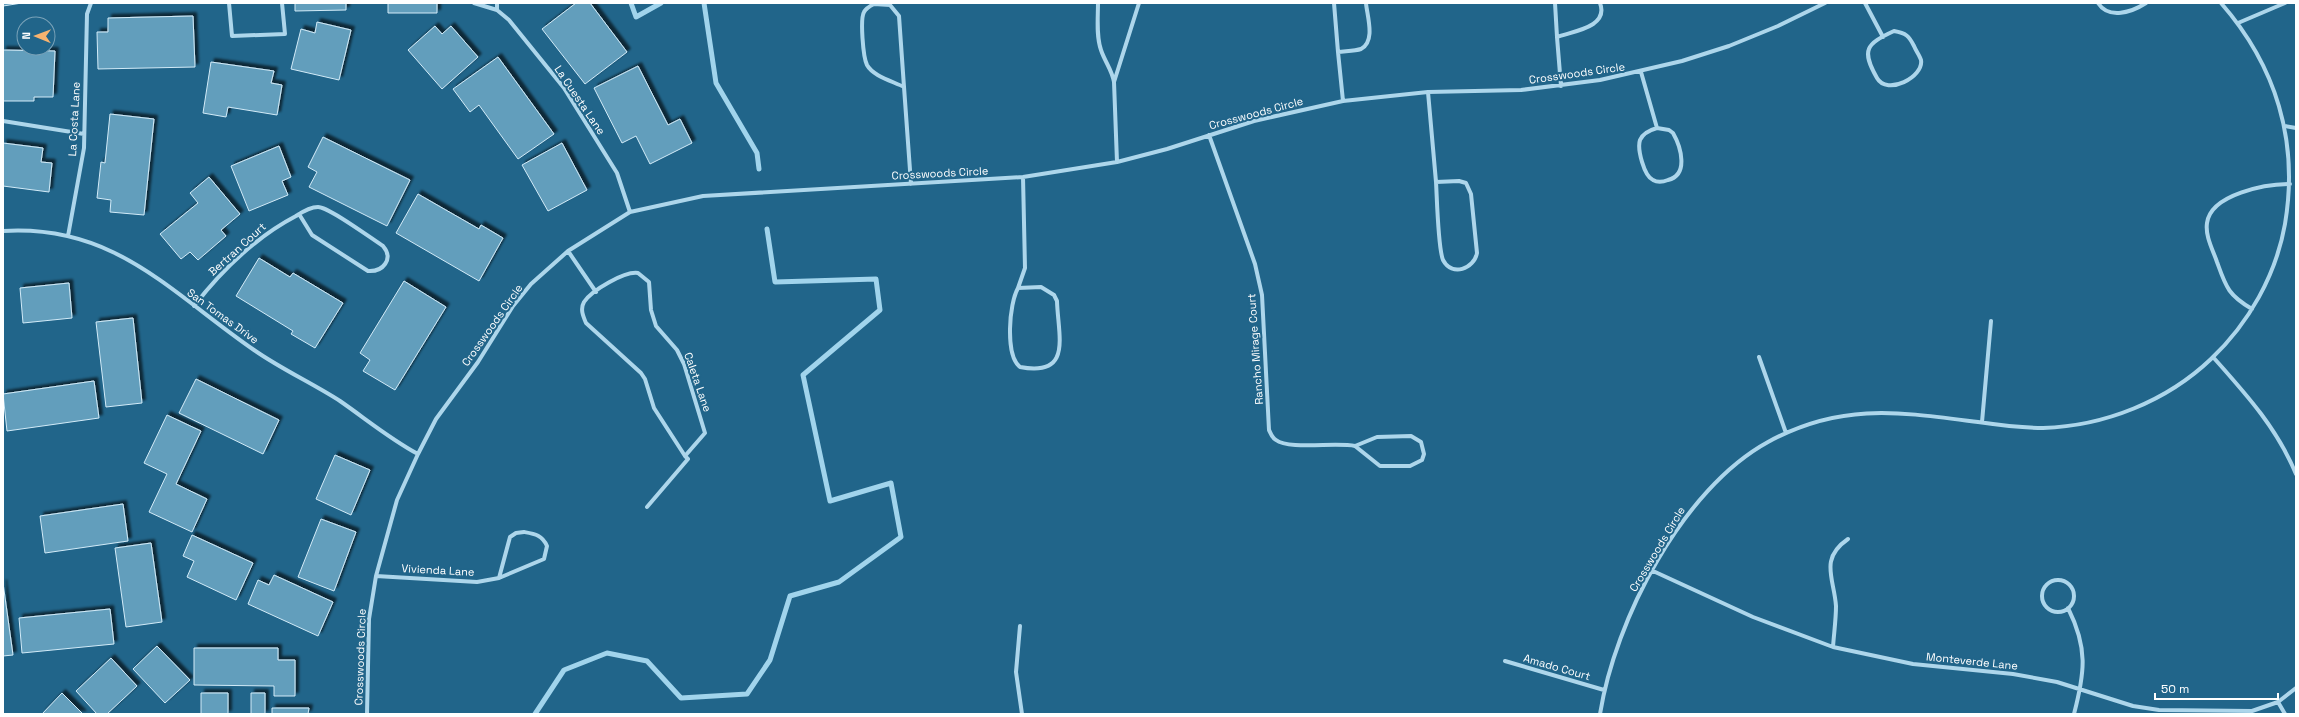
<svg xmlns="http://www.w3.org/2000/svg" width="2299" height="717" font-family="'Space Grotesk',sans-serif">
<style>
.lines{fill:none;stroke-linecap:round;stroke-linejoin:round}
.stream{stroke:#a1d4ec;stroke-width:5}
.building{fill:#629ebc;stroke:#d2ebf8;filter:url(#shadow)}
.minor{stroke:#add6eb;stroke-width:4}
.labels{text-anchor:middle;stroke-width:4;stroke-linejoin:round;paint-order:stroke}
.street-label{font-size:11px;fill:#fff;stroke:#21658a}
</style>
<defs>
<filter id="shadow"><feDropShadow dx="3.5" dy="-3.5" stdDeviation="1" flood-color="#0009"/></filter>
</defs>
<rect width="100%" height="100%" fill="#21658a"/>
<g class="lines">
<!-- stream -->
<path class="stream" d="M 631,3 L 636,17 L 661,3
M 704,3 L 716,83 L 757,153 L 759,169
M 535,714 L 564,670 L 607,653 L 647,661 L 681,698 L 747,694 L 770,660 L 790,596 L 839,582 L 901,537 L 891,483 L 830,501 L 803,375 L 880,310 L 876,279 L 775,282 L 767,229"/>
</g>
<!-- building -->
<path class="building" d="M 3,3 L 22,3 L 3,6 Z
M 295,3 L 346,3 L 346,10 L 295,11 Z
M 388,3 L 437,3 L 437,13 L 388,13 Z
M 576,3 L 590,3 L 627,52 L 585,84 L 542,29 Z
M 193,16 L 195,67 L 98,69 L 97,32 L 108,32 L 108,18 Z
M 317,22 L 351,30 L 339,80 L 291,69 L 301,29 L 315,33 Z
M 435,26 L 442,34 L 451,26 L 478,57 L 442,89 L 408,50 Z
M 3,50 L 55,51 L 53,97 L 34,97 L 34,101 L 3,101 Z
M 498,57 L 554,134 L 518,159 L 479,105 L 470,112 L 453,89 Z
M 211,62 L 274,71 L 271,83 L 282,85 L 277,115 L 228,107 L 226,117 L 203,113 Z
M 638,66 L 668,125 L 680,119 L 692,143 L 650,164 L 636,136 L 622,143 L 594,88 Z
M 110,114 L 154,119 L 144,215 L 110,212 L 111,200 L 97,198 L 101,162 L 105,163 Z
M 323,137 L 410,180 L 387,226 L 309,187 L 317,172 L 308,167 Z
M 3,143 L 43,148 L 41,162 L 52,163 L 49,192 L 3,186 Z
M 562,143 L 587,190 L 548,211 L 522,165 Z
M 279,146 L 291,177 L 282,181 L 288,195 L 249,211 L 231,166 Z
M 209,177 L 240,214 L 221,230 L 226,236 L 198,260 L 190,252 L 181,259 L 160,234 L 198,203 L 190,193 Z
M 418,194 L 479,229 L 481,225 L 503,238 L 479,281 L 396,233 Z
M 259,258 L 290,277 L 293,273 L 343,303 L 315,348 L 291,334 L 293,331 L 236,296 Z
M 404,281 L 446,307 L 395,390 L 363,371 L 370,360 L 360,353 Z
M 69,283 L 72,318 L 23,323 L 20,288 Z
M 133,318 L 142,403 L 106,407 L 96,322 Z
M 196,379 L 279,420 L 263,454 L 179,413 Z
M 94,381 L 99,418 L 7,431 L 3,394 Z
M 167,415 L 201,431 L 176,484 L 207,499 L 192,532 L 149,512 L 167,474 L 144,463 Z
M 335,455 L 370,470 L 351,515 L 316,499 Z
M 123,504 L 128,541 L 45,553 L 40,516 Z
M 321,519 L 356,532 L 334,591 L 298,577 Z
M 192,535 L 253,563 L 236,600 L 187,577 L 194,561 L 183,556 Z
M 151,543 L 162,622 L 126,627 L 115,548 Z
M 274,575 L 333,602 L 318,636 L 248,604 L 258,580 L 269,585 Z
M 3,583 L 13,655 L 3,656 Z
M 110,609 L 114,644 L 22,653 L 19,618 Z
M 157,646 L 190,680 L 165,703 L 133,669 Z
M 194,648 L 278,648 L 278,660 L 295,660 L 295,696 L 274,696 L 274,686 L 194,685 Z
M 111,658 L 137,686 L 107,714 L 97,714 L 76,691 Z
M 62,693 L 83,714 L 42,714 Z
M 201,693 L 228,693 L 228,714 L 201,714 Z
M 251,693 L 265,693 L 265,714 L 251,714 Z
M 272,708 L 309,708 L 308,714 L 272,714 Z"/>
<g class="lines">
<!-- minor -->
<path class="minor" d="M 229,3 L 232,36 L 285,34 L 282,3
M 474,3 L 497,10 L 497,3
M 1098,3 C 1098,18 1096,36 1101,50 C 1105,62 1112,70 1114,82 L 1139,3
M 1334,3 L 1338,52 C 1345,51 1355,51 1361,49 C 1376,41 1367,16 1366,3
M 1555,3 L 1557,37 C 1574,31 1609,27 1600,3
M 1865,3 L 1883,37
M 2098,3 C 2109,20 2132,12 2146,3
M 874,4 L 890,5 L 899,16 L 904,87 C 892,81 873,76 867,65 C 863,57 860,19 864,12 C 866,8 870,6 874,4 Z
M 497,10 L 509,20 L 564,88 L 617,173 L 630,212
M 2238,23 L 2285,3
M 1894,31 C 1906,33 1909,36 1914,46 C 1916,51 1920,56 1921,60 C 1924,77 1887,96 1877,78 C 1861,50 1866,44 1894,31 Z
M 1557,37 L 1561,86
M 1338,52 L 1343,101
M 1641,72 L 1657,128
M 1114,82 L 1117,162
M 904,87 L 911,184
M 1428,92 L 1436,182
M 3,121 L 84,134
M 2285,126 L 2296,128
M 1657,128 L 1669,130 L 1673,133 C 1681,147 1689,175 1668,180 C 1663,182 1658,183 1653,180 C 1644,176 1637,149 1640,140 C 1643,133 1650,130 1657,128 Z
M 1209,135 L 1255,264 L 1262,295 L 1269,430 C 1271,434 1272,438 1276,440 C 1289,450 1336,442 1355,446
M 1459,181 L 1466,183 L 1471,194 L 1477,253 C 1474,269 1452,277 1443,260 C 1438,248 1437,198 1436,182 Z
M 3,231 C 114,224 170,292 254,350 C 281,369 312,383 340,401 C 366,419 390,439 418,454
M 68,236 L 84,148 L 87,14 L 91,3
M 568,251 L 596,292
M 1041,287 L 1054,295 L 1057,301 C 1058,336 1073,377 1020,367 C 1005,355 1009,304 1018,288 Z
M 1018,288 L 1025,268 L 1023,177
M 194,306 C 222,270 256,237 296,216 C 302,212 311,207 318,207 C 329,207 372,239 383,246 C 394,259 383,272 368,271 L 312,235 L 299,214
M 2252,309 C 2228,295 2226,287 2217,262 C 2213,250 2205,236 2207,223 C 2211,194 2266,184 2290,184
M 1759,357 L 1786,433
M 2213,357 C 2246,394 2277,428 2296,474
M 1982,422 L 1991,321
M 1411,436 L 1421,442 L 1424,454 L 1422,460 L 1410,466 L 1380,466 L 1355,446 L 1377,437 Z
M 647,507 L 688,459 L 685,456 L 654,408 L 645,379 L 641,373 L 586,323 C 583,316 580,309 584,302 C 592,290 625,271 638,273 L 649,282 L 651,310 L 656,326 L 677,350 L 684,364 L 705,433 L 685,456
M 524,532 C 535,534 542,535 547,546 L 544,559 L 499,578 L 510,537 L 516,533 Z
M 1653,571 L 1753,617 L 1833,647 L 1913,664 L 2013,674 L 2057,682 L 2133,706 L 2159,710 L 2252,711 L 2278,702 L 2296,688
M 376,576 L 477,582 L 499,578
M2042 596a16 16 0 1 1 32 0a16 16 0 1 1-32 0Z
M 2068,608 C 2088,648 2085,672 2074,714
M 1020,626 L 1016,672 L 1022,714
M 1833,647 C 1834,633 1836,619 1836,606 C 1834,578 1819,559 1848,539
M 1505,661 L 1604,690
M 2278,702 L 2285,714
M 367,714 L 369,619 L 376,576 L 397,500 L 418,454 L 436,419 L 478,362 L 513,306 L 531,284 L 568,251 L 630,212 L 703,196 L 1023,177 L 1117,162 L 1167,149 L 1254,121 L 1343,101 L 1428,92 L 1521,90 L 1600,80 L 1682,61 L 1729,46 L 1778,26 L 1825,3
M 1600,714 C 1615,620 1682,489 1768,442 C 1841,402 1900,412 1978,422 C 1999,425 2022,428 2043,428 C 2105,426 2167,401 2211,359 C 2249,323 2276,275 2285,224 C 2299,141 2276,66 2221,3"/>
</g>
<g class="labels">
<!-- street labels -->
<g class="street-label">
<text transform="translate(1577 73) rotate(-8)" y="4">Crosswoods Circle</text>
<text transform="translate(580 100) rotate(56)" y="4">La Cuesta Lane</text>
<text transform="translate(1256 113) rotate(-15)" y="4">Crosswoods Circle</text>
<text transform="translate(74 119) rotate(-87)" y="4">La Costa Lane</text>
<text transform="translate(940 173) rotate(-3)" y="4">Crosswoods Circle</text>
<text transform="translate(237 249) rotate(-42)" y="4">Bertran Court</text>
<text transform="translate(223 316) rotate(36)" y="4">San Tomas Drive</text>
<text transform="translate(492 325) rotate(-55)" y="4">Crosswoods Circle</text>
<text transform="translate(1255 349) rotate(-94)" y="4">Rancho Mirage Court</text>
<text transform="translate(698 382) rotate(71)" y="4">Caleta Lane</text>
<text transform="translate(1657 549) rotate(-59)" y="4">Crosswoods Circle</text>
<text transform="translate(438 570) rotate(3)" y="4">Vivienda Lane</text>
<text transform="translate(360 657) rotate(-88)" y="4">Crosswoods Circle</text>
<text transform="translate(1972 661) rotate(6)" y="4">Monteverde Lane</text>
<text transform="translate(1557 667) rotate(16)" y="4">Amado Court</text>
</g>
</g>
<!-- border -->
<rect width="2299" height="717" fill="none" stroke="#ffffff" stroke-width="8"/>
<!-- north arrow -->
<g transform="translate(36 36) rotate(271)"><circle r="19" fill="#21658a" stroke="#7aa3b9"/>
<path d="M0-3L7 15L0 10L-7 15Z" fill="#f7b36f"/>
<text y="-6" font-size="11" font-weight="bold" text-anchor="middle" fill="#ffffff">N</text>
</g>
<!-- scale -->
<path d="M2155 693v6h123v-6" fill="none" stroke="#ffffff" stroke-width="2"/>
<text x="2161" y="693" font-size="12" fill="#ffffff" stroke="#21658a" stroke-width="3" paint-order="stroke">50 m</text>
</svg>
